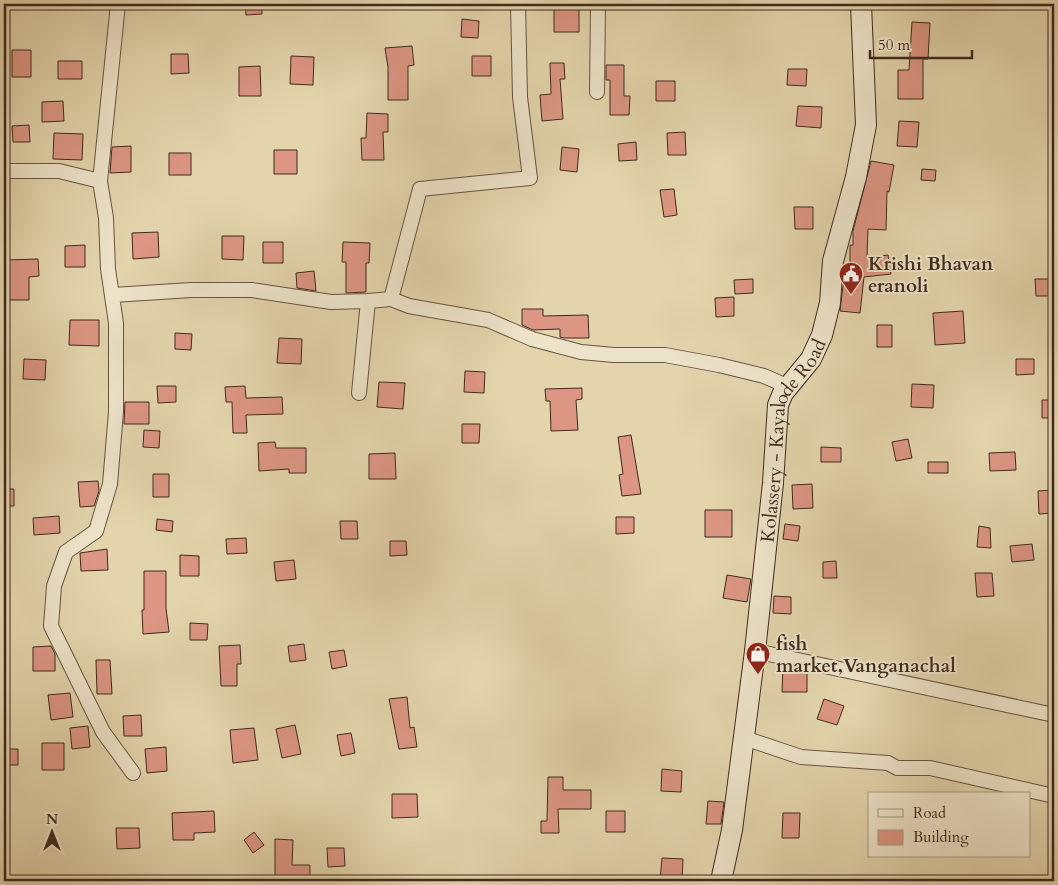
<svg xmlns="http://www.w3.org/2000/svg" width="1058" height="885" font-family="Cardo,serif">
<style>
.building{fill:#dc9683;stroke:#3f2a1f}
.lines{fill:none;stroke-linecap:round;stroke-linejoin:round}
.street-casing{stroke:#685442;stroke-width:16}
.secondary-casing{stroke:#3f2a1f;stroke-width:22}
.street{stroke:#ede3c9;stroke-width:14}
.secondary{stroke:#ede3c9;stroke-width:20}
.labels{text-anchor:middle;stroke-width:4;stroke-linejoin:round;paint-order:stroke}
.poi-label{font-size:19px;font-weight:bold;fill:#3f2a1f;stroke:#ede3c9;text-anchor:start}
.street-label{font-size:19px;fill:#3f2a1f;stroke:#ede3c9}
</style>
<rect width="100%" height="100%" fill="#e3d4ac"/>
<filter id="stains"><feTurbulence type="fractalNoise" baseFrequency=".004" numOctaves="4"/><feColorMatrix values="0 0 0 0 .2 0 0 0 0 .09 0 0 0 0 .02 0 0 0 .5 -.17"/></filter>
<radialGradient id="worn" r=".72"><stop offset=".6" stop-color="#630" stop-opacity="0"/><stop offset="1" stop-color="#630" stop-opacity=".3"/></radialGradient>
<!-- building -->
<path class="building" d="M 245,4 L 262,4 L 262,14 L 246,15 Z
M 554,7 L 579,8 L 579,32 L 554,32 Z
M 462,19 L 479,21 L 478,38 L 461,37 Z
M 912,22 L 930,23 L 928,59 L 923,59 L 923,99 L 898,99 L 898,70 L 909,70 Z
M 412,46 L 414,65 L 408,66 L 408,100 L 388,100 L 388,67 L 385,48 Z
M 12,50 L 31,50 L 31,77 L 12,77 Z
M 171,54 L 188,54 L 189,73 L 171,74 Z
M 291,56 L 314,57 L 313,85 L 290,84 Z
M 472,56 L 491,56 L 491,76 L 472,76 Z
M 58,61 L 82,61 L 82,79 L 58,79 Z
M 550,63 L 564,63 L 565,79 L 560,79 L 563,119 L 542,121 L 540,95 L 551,94 Z
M 606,65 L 624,65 L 624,96 L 630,96 L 629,115 L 610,115 L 610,80 L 606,80 Z
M 260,66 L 261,96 L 239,96 L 239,67 Z
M 788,69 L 807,69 L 806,86 L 787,85 Z
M 656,81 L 675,81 L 675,101 L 656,101 Z
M 63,101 L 64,121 L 42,122 L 42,102 Z
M 798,106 L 822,107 L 821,128 L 796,126 Z
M 367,113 L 388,114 L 388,132 L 383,132 L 384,160 L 362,160 L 361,138 L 366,138 Z
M 899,121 L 919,122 L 917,147 L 897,146 Z
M 29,125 L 30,142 L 13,142 L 12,126 Z
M 685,132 L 686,155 L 668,155 L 667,133 Z
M 54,133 L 83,134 L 82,160 L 53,159 Z
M 636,142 L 637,160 L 619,161 L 618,144 Z
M 131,146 L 131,172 L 110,173 L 112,147 Z
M 562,147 L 579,149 L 577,172 L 560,170 Z
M 274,150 L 297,150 L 297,174 L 274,174 Z
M 169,153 L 191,153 L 191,175 L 169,175 Z
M 871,161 L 894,165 L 889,192 L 887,191 L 886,230 L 868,229 L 867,258 L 888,255 L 891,274 L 864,277 L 860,313 L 840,311 L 844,277 L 850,278 L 850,245 L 853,245 L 853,231 Z
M 922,169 L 936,170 L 935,181 L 921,180 Z
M 674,189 L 677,215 L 664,217 L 660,190 Z
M 794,207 L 813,207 L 813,229 L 795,229 Z
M 158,232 L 159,257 L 133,259 L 132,233 Z
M 222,236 L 244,236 L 243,260 L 222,259 Z
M 263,242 L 283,242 L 283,263 L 263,263 Z
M 343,242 L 370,243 L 369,263 L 366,263 L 366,292 L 346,293 L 346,262 L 342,262 Z
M 85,245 L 85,267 L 65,267 L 65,246 Z
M 38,259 L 39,276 L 29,277 L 29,300 L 4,300 L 4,260 Z
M 314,271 L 316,291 L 297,288 L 296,273 Z
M 753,279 L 753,293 L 735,294 L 734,280 Z
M 1035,279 L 1050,279 L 1050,296 L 1036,296 Z
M 734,297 L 734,316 L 716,317 L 715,298 Z
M 522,309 L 543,309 L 543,316 L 588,315 L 589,338 L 564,338 L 560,337 L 560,329 L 533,330 L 522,325 Z
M 963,311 L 965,343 L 935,345 L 933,313 Z
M 70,320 L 99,320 L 99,346 L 69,345 Z
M 877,325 L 892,325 L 892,347 L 877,347 Z
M 175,333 L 192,334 L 191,350 L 175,349 Z
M 279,338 L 302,339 L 301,364 L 277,363 Z
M 24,359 L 46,360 L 45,380 L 23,379 Z
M 1016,359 L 1034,359 L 1034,374 L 1016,375 Z
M 465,371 L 485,372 L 484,393 L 464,392 Z
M 379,382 L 405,383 L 403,409 L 377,407 Z
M 912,384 L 934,385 L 933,408 L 911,407 Z
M 157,386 L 176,386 L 176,402 L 158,403 Z
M 245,386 L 246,398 L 282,397 L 283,414 L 246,415 L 247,433 L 233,433 L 232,402 L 226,402 L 225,387 Z
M 582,388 L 582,399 L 576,400 L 578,430 L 551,431 L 550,401 L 546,401 L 545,389 Z
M 1042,400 L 1054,400 L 1054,418 L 1042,418 Z
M 125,402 L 149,402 L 149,424 L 124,424 Z
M 462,424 L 480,424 L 479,443 L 462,443 Z
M 144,430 L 160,431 L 159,448 L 143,447 Z
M 631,435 L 641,494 L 622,496 L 619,475 L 623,474 L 618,437 Z
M 908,439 L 912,458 L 896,461 L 892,442 Z
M 275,442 L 276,448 L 306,448 L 306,473 L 289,473 L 289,469 L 259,471 L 258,443 Z
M 821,447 L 841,448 L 841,462 L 821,462 Z
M 1015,452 L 1016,470 L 990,471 L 989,453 Z
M 395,453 L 396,479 L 369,479 L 369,454 Z
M 928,462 L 948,462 L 948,473 L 928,473 Z
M 153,474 L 169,474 L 169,497 L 153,497 Z
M 98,481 L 99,491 L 94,506 L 80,507 L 78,482 Z
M 812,484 L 813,508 L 793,509 L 792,485 Z
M 4,489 L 14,489 L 14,506 L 4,506 Z
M 1054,490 L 1054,513 L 1039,514 L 1038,491 Z
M 705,510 L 732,510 L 732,537 L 705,537 Z
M 59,516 L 60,533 L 34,535 L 33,518 Z
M 616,517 L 634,517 L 634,533 L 616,534 Z
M 157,519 L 173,521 L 172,532 L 156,530 Z
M 340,521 L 357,521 L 358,539 L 341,539 Z
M 785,524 L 800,526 L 798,541 L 783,539 Z
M 979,526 L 990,528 L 991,548 L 977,547 Z
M 246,538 L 247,553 L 227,554 L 226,539 Z
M 390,541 L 406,541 L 407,555 L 390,556 Z
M 1032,544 L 1034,560 L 1012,562 L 1010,546 Z
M 107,549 L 108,570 L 81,571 L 80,553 Z
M 180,555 L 199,556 L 199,576 L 180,576 Z
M 294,560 L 296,579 L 276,581 L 274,562 Z
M 836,561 L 837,578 L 823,578 L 823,562 Z
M 144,571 L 166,571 L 166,608 L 169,632 L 143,634 L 142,610 L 144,610 Z
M 975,573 L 992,573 L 994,596 L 977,597 Z
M 727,575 L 751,579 L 747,602 L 723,598 Z
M 774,596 L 791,597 L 791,614 L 773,613 Z
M 190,623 L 208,624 L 207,640 L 190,640 Z
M 304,644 L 306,660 L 290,662 L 288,646 Z
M 240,645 L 241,664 L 237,664 L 237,686 L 221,686 L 219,646 Z
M 51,646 L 55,654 L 55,671 L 33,671 L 33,647 Z
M 344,650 L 347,666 L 332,669 L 329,652 Z
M 96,660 L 110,660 L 112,694 L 97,694 Z
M 783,666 L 807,671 L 807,692 L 782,692 Z
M 70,693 L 73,717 L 51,720 L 48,695 Z
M 407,697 L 410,728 L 414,727 L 417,747 L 399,749 L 389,699 Z
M 824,699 L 844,706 L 837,725 L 817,719 Z
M 141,715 L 142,736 L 124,736 L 123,716 Z
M 295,725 L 301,754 L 282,758 L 276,729 Z
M 88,726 L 90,747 L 72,749 L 70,728 Z
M 254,728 L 258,760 L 233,763 L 230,730 Z
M 351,733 L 355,753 L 341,756 L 337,735 Z
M 42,743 L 64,743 L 64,770 L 42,770 Z
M 166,747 L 167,771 L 147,773 L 145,749 Z
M 6,749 L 18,749 L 18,765 L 6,765 Z
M 662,769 L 682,771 L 681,792 L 661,791 Z
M 548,777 L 563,777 L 563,790 L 591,790 L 591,809 L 558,809 L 559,833 L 541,833 L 541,821 L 547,821 Z
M 392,794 L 417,794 L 418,817 L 392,818 Z
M 708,801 L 724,802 L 721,824 L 706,824 Z
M 214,811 L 215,832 L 194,833 L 194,840 L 173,840 L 172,813 Z
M 606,811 L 625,811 L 625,832 L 606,832 Z
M 783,813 L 800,813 L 799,838 L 782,838 Z
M 116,828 L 139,828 L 140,848 L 117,849 Z
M 254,832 L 264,845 L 253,853 L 244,840 Z
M 275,839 L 293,840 L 292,865 L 310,865 L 310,881 L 275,881 Z
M 327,848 L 344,848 L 345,866 L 328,867 Z
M 662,858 L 683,859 L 682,881 L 660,880 Z"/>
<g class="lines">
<defs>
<path id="street" d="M 118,4 L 100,181 L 106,218 L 108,269 L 116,323 L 116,412 L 110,484 L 96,531 L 66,552 L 54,586 L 51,626 L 103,732 L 133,773
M 597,92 L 598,4
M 4,171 L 59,171 L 100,181
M 113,295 L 191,290 L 252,290 L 331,302 L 368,301
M 391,299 L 409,306 L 488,320 L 532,339 L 581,352 L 614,355 L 665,355 L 719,365 L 764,376 L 789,387
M 359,393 L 368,301 L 391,299 L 420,189 L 530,178 L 520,97 L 518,4
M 755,651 L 1054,715
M 744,738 L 801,757 L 888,763 L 897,768 L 930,768 L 1054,796"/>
<g id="secondary">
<path id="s1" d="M 721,881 L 732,830 L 755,651 L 773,483 L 778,405 L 783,393 L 811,359 L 822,335 L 830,303 L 833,261 L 856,177 L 866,125 L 861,4"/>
</g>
</defs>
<!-- street casing -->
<use href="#street" class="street-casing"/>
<!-- secondary casing -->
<use href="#secondary" class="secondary-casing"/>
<!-- street -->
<use href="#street" class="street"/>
<!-- secondary -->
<use href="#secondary" class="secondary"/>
</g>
<!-- icons -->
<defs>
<symbol id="civic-pin" viewBox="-11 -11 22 30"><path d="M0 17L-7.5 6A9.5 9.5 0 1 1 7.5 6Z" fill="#8f2418" stroke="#ede3c9"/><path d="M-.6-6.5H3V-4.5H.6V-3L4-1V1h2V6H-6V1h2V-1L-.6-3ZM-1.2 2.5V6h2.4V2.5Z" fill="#fff"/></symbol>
<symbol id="shop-pin" viewBox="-11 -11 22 30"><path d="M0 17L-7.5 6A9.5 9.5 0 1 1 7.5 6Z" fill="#8f2418" stroke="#ede3c9"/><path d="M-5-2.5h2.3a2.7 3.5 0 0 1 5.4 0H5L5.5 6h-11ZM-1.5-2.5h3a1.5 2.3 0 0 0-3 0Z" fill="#fff"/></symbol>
</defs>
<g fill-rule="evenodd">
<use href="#civic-pin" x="837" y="260" width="28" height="38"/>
<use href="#shop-pin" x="744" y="640" width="28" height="38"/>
</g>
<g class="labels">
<!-- poi labels -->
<g class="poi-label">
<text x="868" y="270">Krishi Bhavan<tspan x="868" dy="22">eranoli</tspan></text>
<text x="776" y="650">fish<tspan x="776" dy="22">market,Vanganachal</tspan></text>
</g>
<!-- street labels -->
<g class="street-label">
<text dy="7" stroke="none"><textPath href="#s1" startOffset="450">Kolassery - Kayalode Road</textPath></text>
</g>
</g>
<!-- margin -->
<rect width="1058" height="885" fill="none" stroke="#e3d4ac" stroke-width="20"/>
<rect x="5" y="5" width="1048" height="875" fill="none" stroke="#3f2a1f" stroke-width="2.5"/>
<rect x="10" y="10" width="1038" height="865" fill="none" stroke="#3f2a1f"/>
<!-- legend -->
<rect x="868" y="792" width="162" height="65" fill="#ede3c9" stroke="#a79985"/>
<rect x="878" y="809" width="25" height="8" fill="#ede3c9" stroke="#a79985"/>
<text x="913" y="818" font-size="15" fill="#3f2a1f">Road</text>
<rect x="878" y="830" width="25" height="15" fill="#dc9683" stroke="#a79985"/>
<text x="913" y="842" font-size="15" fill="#3f2a1f">Building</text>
<!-- north arrow -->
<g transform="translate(52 832)" stroke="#ede3c9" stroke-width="4" paint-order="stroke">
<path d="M0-4L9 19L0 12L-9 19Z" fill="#3f2a1f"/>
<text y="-8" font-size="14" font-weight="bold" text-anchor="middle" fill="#3f2a1f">N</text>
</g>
<!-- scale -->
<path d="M870 50v8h102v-8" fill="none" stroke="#3f2a1f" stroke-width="2.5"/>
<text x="878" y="50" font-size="15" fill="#3f2a1f" stroke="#ede3c9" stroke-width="4" paint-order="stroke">50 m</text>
<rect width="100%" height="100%" filter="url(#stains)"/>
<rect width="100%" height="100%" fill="url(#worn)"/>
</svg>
